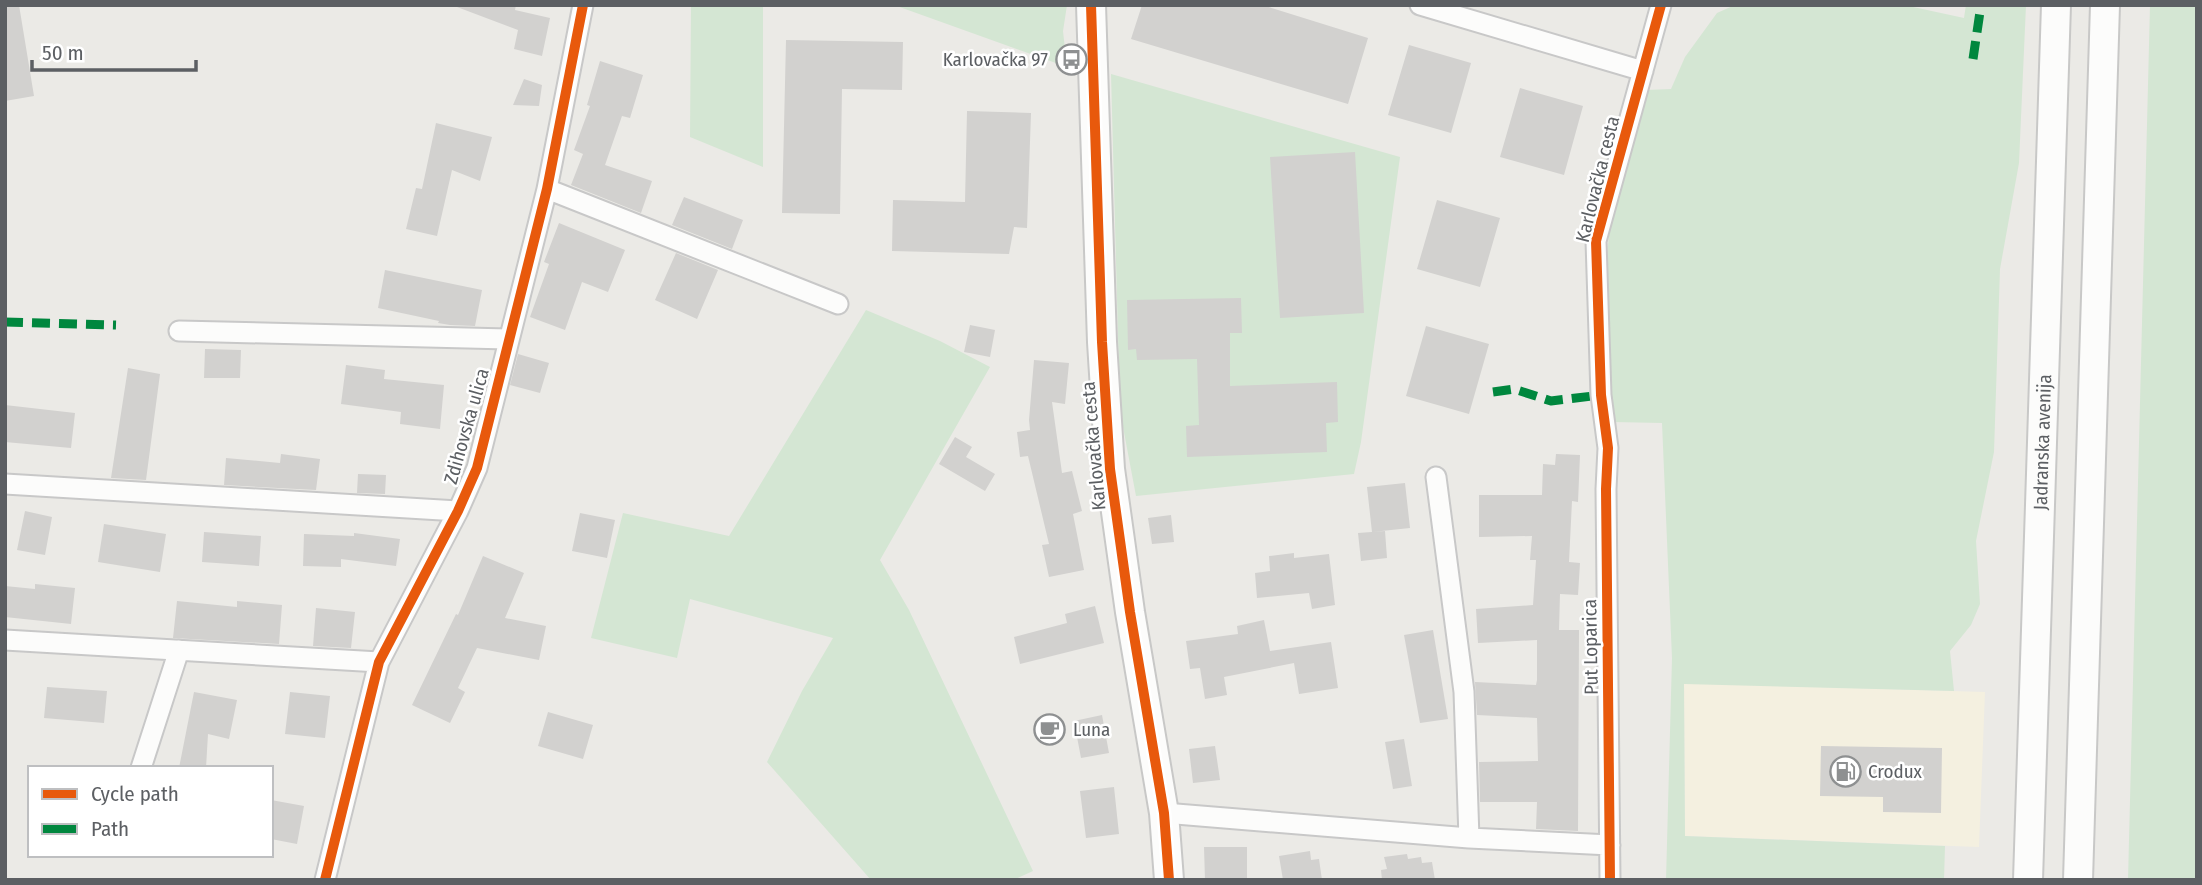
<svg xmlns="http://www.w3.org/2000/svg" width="2202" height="885" font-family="'Fira Sans Condensed',sans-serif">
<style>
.commercial{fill:#f4f0e0}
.green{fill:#d4e6d3}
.building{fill:#d2d1cf}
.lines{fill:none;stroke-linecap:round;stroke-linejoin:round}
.street-casing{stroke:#c8c8c8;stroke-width:23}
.secondary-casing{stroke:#c8c8c7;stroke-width:32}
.street{stroke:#fcfcfb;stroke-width:19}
.secondary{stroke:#fcfcfb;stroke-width:28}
.quiet{stroke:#00873e;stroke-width:9;stroke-dasharray:18 9;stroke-linecap:butt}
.cycleway-casing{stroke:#fff;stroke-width:15}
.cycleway{stroke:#e8590c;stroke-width:10}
.labels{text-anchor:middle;stroke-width:5;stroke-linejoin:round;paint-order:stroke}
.poi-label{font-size:19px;fill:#5c5f63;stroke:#fff;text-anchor:start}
.street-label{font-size:19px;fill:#5c5f63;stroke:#fff}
</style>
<rect width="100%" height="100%" fill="#ebeae6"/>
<!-- commercial -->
<path class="commercial" d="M 1684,683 L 1985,692 L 1979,847 L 1685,836 Z"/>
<!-- green -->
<path class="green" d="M 691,5 L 763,5 L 763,167 L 690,137 Z
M 894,5 L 1067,5 L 1063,31 L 1067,67 Z
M 1735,5 L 1904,5 L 1964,18 L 1966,5 L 2026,5 L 2019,163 L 2000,269 L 1994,452 L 1976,541 L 1980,604 L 1971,625 L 1950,651 L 1954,691 L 1684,684 L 1685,836 L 1945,846 L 1944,880 L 1666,880 L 1672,658 L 1662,423 L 1613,422 L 1605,274 L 1610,226 L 1646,90 L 1671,89 L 1685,57 L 1717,13 Z
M 2150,5 L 2197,5 L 2197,880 L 2128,880 Z
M 1111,74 L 1400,157 L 1361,442 L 1354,474 L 1136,496 L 1120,411 Z
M 866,310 L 940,341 L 990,367 L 880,560 L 909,610 L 1033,871 L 1013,880 L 871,880 L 767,762 L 802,691 L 833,638 L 690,599 L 677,658 L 591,638 L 623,513 L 729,536 Z"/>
<!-- building -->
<path class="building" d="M 5,5 L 19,5 L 34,96 L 5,101 Z
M 458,5 L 516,5 L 515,10 L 550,18 L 542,56 L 514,49 L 518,30 L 457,7 Z
M 1142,5 L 1262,5 L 1368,38 L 1348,104 L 1131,39 Z
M 786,40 L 903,42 L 902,90 L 842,89 L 840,214 L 782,213 Z
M 1409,45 L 1471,63 L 1451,133 L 1388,115 Z
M 600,61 L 643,75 L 630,118 L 622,116 L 605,165 L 652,181 L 641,213 L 571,185 L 583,154 L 574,150 L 590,106 L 587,105 Z
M 524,79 L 542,85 L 539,106 L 513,105 Z
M 1520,88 L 1583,106 L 1564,175 L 1500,157 Z
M 967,111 L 1031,113 L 1027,228 L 1014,227 L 1009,254 L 892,251 L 893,200 L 965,202 Z
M 436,123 L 492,137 L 480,181 L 452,170 L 437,236 L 406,229 L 416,188 L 422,189 Z
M 1355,152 L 1364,313 L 1280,318 L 1270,157 Z
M 684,197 L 743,220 L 732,249 L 672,225 Z
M 1437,200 L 1500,218 L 1480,287 L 1417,269 Z
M 559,223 L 625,250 L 608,292 L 582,282 L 565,330 L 530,317 L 549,264 L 544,262 Z
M 676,253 L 718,270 L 697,319 L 655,300 Z
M 385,270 L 482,290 L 475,326 L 450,325 L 438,323 L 439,321 L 378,308 Z
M 1241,298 L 1242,333 L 1230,333 L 1230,386 L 1337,382 L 1338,422 L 1326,423 L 1327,452 L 1187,457 L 1186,426 L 1199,425 L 1197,359 L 1137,360 L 1136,349 L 1128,350 L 1127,300 Z
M 970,325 L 995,330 L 990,357 L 964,352 Z
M 1426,326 L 1489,344 L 1469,414 L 1406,396 Z
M 205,349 L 241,350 L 240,378 L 204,378 Z
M 518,354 L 549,363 L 540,393 L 510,385 Z
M 1034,360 L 1069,363 L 1065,404 L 1052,402 L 1062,473 L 1072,471 L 1082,511 L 1073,514 L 1084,570 L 1049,577 L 1042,545 L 1049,544 L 1028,456 L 1020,457 L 1017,432 L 1030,430 L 1029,420 Z
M 346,365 L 385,370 L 384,379 L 444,385 L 440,429 L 400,424 L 401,412 L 341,404 Z
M 128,368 L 160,374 L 146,480 L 111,478 Z
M 5,405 L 75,413 L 71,448 L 5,442 Z
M 955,437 L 972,447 L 966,457 L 995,474 L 985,491 L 939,464 Z
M 281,454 L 320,459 L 316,490 L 224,485 L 226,458 L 280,463 Z
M 1556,454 L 1580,455 L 1578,502 L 1572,501 L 1569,562 L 1580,563 L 1578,595 L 1560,594 L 1559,630 L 1579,630 L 1578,831 L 1536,829 L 1537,802 L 1480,802 L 1479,762 L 1538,761 L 1537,718 L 1477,715 L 1475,682 L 1536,685 L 1537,680 L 1537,640 L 1478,643 L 1476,609 L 1533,605 L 1536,560 L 1530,560 L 1532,536 L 1479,537 L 1479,495 L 1542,495 L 1543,464 L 1555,465 Z
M 358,474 L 386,475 L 385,494 L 357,493 Z
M 1405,483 L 1410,528 L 1372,532 L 1367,487 Z
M 25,511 L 52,517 L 45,555 L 17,550 Z
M 580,513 L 615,520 L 607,558 L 572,551 Z
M 1171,515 L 1174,542 L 1152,544 L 1148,518 Z
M 104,524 L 166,534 L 160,572 L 98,562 Z
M 1385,531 L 1387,558 L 1361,561 L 1358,533 Z
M 204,532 L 261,536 L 259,566 L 202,562 Z
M 354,533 L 400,539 L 396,566 L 341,559 L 341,567 L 303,566 L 304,534 L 354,536 Z
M 1294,553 L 1294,558 L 1329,554 L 1335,605 L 1312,609 L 1309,593 L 1257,598 L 1255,573 L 1270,571 L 1269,556 Z
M 483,556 L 524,573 L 505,618 L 546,626 L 539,660 L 477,648 L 458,688 L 465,692 L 450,723 L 412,705 L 456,614 L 458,615 Z
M 35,584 L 75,588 L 71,624 L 5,617 L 5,586 L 35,589 Z
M 177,601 L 237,607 L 237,601 L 282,605 L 279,644 L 173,638 Z
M 1095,606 L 1104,643 L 1020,664 L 1014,637 L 1067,623 L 1065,614 Z
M 316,608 L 355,612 L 351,648 L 313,646 Z
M 1264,620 L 1270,651 L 1331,642 L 1338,688 L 1299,694 L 1294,663 L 1224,677 L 1227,695 L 1205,699 L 1200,668 L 1190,669 L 1186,641 L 1238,634 L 1237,626 Z
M 1433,630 L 1448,719 L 1420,723 L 1404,635 Z
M 47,687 L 107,691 L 104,723 L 44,718 Z
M 194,692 L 237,700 L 229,739 L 208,734 L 206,768 L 179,768 Z
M 290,692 L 330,696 L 325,738 L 285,734 Z
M 548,712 L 593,725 L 583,759 L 538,746 Z
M 1102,715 L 1109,753 L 1081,758 L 1074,721 Z
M 1404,739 L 1412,786 L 1393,789 L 1385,742 Z
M 1215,746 L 1220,780 L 1193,783 L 1189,749 Z
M 1821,746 L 1942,748 L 1941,813 L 1883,812 L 1883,797 L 1820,796 Z
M 1114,787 L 1119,834 L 1086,838 L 1080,791 Z
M 271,800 L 304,806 L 297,844 L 271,839 Z
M 1204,847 L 1247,847 L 1247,880 L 1205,880 Z
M 1310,851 L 1311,860 L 1319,859 L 1322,880 L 1283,880 L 1279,856 Z
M 1407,854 L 1408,859 L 1421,857 L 1422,863 L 1432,862 L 1435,880 L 1382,880 L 1381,870 L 1387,869 L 1384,857 Z"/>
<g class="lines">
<defs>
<path id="street" d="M 1420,5 L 1643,71
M 547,189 L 838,304
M 179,331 L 508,339
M 1436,477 L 1464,692 L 1469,838
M 5,484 L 458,511
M 5,640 L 379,662
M 141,768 L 179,650
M 1164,813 L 1469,838 L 1610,845
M 325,880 L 379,662 L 458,511 L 477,468 L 547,189 L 583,5
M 1610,880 L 1606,489 L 1608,448 L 1601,395 L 1596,241 L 1661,5"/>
<g id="secondary">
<path d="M 1091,5 L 1102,342 L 1110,469 L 1130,612 L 1164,813 L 1169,880"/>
<path id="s1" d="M 2028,880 L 2056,5"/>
<path d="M 2078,880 L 2105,5"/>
</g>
</defs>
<!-- street casing -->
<use href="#street" class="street-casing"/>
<!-- secondary casing -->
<use href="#secondary" class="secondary-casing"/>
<!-- street -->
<use href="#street" class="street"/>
<!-- secondary -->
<use href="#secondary" class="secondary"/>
<!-- quiet -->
<path class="quiet" d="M 1973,59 L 1981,5
M 5,322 L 116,325
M 1493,392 L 1514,389 L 1551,401 L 1601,395"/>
<defs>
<path id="cycleway" d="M 1091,5 L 1102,342 L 1110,469 L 1130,612 L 1164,813 L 1169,880
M 325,880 L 379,662 L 458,511 L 477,468 L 547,189 L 583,5
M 1610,880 L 1606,489 L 1608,448 L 1601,395 L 1596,241 L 1661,5"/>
</defs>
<!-- cycleway casing -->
<use href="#cycleway" class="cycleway-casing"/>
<!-- cycleway -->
<use href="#cycleway" class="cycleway"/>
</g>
<!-- icons -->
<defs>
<symbol id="bus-ring" viewBox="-11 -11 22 22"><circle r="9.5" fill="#fff" stroke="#8e9091" stroke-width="1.5"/><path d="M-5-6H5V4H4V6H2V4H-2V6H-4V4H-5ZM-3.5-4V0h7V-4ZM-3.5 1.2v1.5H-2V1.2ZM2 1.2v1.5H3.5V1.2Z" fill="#8e9091"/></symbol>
<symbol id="cafe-ring" viewBox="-11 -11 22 22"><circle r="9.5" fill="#fff" stroke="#8e9091" stroke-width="1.5"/><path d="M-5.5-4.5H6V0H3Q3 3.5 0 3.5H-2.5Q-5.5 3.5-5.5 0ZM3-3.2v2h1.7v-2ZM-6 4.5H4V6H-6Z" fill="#8e9091"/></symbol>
<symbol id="fuel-ring" viewBox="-11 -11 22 22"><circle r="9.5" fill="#fff" stroke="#8e9091" stroke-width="1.5"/><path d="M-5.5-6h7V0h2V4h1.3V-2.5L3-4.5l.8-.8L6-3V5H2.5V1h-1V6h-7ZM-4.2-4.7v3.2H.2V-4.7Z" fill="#8e9091"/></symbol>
</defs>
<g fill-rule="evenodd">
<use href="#bus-ring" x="1054" y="42" width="35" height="35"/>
<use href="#cafe-ring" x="1032" y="712" width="35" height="35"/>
<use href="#fuel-ring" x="1828" y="754" width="35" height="35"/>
</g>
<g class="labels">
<!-- poi labels -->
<g class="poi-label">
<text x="1048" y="66" text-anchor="end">Karlovačka 97</text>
<text x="1073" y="736">Luna</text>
<text x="1868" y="778">Crodux</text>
</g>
<!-- street labels -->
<g class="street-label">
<text transform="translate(1597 179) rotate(-76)" y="7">Karlovačka cesta</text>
<text transform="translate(466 426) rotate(-74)" y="7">Zdihovska ulica</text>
<text dy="7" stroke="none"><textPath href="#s1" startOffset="438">Jadranska avenija</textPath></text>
<text transform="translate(1093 446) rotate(-95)" y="7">Karlovačka cesta</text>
<text transform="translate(1590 647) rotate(-91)" y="7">Put Loparica</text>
</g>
</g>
<!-- border -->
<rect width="2202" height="885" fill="none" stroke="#5c5f63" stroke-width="14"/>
<!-- legend -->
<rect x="28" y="766" width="245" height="91" fill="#ffffff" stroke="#bebfc1" stroke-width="2"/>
<rect x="42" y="789" width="35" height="10" fill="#e8590c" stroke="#bebfc1" stroke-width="2"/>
<text x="91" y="801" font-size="21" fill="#5c5f63">Cycle path</text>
<rect x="42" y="824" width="35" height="10" fill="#00873e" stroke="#bebfc1" stroke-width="2"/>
<text x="91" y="836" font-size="21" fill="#5c5f63">Path</text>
<!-- scale -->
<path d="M32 60v10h164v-10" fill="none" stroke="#5c5f63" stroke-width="3.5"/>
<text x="42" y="60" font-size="21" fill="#5c5f63" stroke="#ffffff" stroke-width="5" paint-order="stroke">50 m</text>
</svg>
